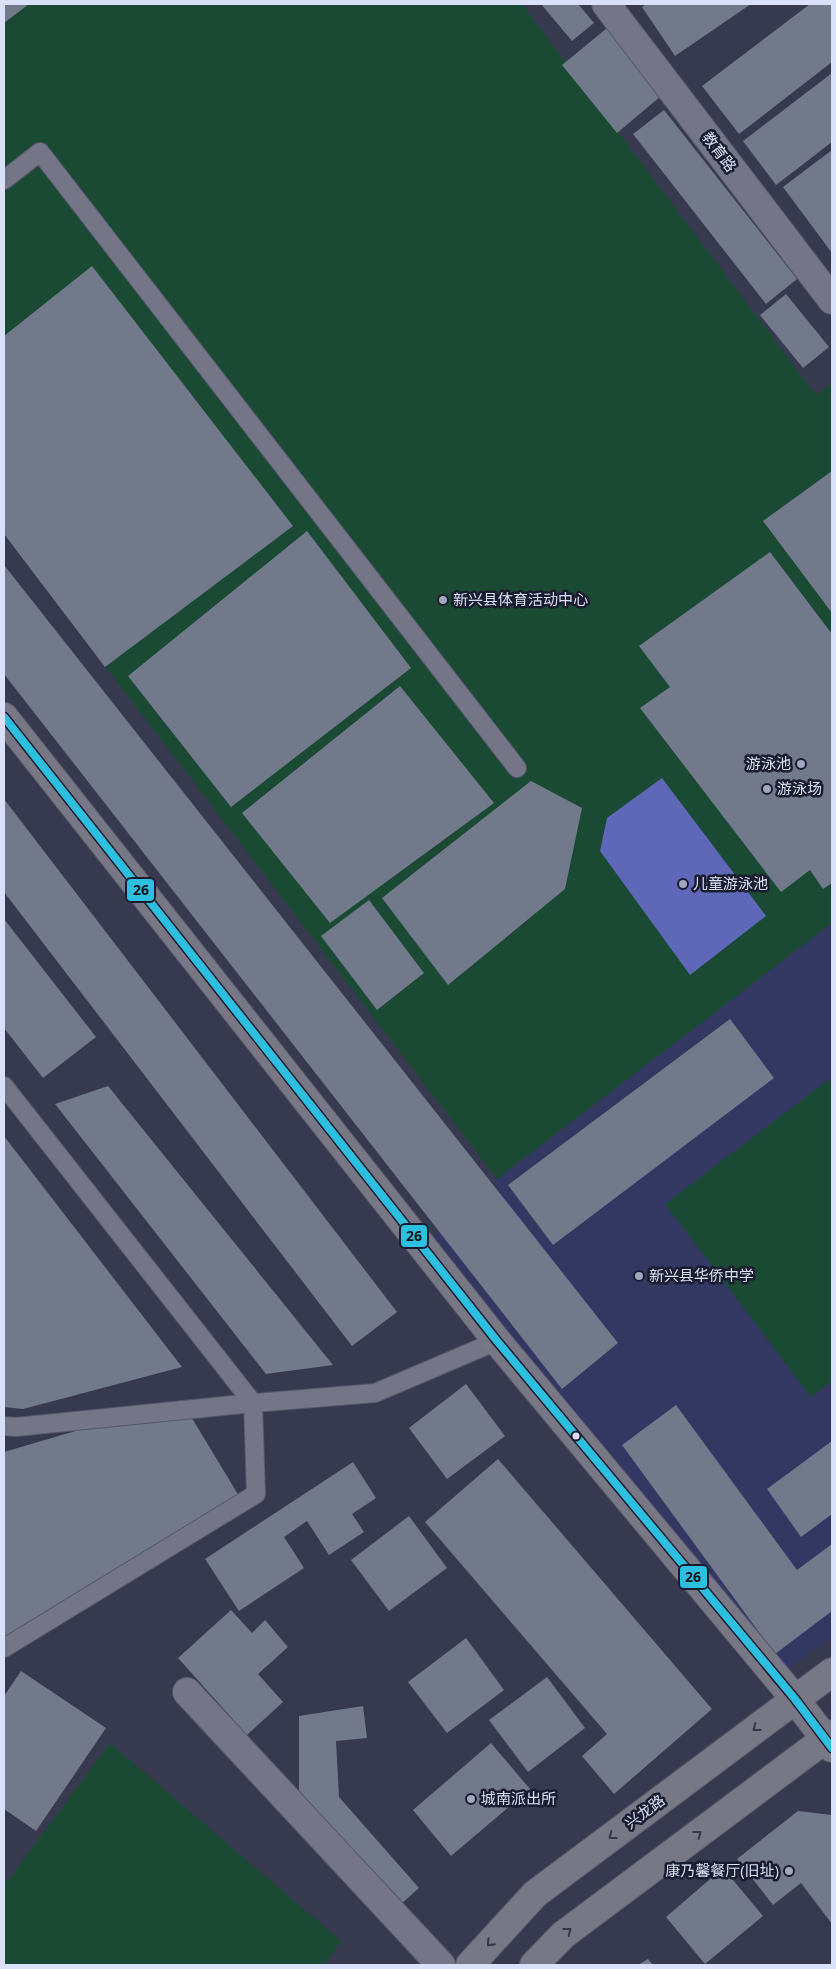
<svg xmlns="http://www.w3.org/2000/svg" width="836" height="1969" font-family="'Open Sans','Noto Sans SC',sans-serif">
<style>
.built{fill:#333863}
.green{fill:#1a4a34}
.water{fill:#5f68b8}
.building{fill:#72798b}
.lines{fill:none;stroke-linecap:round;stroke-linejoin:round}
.lane-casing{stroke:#56586b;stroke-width:20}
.street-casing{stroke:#56586b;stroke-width:30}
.secondary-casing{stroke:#56586b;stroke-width:30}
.lane{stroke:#747688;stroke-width:18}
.street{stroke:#747688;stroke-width:28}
.secondary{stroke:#787786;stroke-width:28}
.bus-1-casing{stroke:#191c2e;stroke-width:11}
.bus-1{stroke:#2dbfdf;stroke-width:8}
.oneway{stroke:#363748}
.poi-dot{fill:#a2a6be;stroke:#191c2e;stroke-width:2}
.bus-dot{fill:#dbe0f9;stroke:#191c2e;stroke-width:2}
.labels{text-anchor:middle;stroke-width:5;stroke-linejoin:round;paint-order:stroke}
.street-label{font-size:15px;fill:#dbe0f9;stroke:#191c2e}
.poi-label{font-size:15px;fill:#dbe0f9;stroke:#191c2e;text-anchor:start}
.line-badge{stroke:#191c2e;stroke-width:2}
.pale-badge-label{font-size:14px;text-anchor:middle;font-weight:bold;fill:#111}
</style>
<rect width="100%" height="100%" fill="#373a4f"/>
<!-- built -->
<path class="built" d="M 832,923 L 832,1636 L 768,1684 L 422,1246 L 497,1179 Z"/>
<!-- green -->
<path class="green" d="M 29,4 L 522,4 L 816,395 L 832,383 L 832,923 L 497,1179 L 4,534 L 4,22 Z
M 832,1077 L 832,1381 L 811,1397 L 665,1204 Z
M 110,1743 L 341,1941 L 324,1965 L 4,1965 L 4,1886 Z"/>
<!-- water -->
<path class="water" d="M 662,778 L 766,916 L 690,975 L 600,851 L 607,818 Z"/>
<!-- building -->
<path class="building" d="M 4,4 L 29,4 L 4,23 Z
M 541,4 L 578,4 L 594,23 L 572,41 Z
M 647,4 L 751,4 L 675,56 L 642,7 Z
M 810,4 L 832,4 L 832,62 L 739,134 L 702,86 Z
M 612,24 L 667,91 L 617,133 L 562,65 Z
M 832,73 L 832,142 L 776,185 L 743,141 Z
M 664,110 L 797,279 L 766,304 L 633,134 Z
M 832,150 L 832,253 L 783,187 Z
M 92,266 L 293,526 L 105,667 L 4,534 L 4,336 Z
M 786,294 L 829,347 L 803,368 L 760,315 Z
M 832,471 L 832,613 L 763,521 Z
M 307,531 L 411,668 L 231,807 L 128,676 Z
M 770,552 L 832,634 L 832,883 L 823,889 L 810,870 L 781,892 L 640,708 L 670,687 L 639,646 Z
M 4,565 L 618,1343 L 562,1389 L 4,674 Z
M 400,686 L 494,803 L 330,923 L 242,813 Z
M 531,781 L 582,808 L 565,889 L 448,985 L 382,898 Z
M 4,799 L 397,1312 L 352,1346 L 4,892 Z
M 369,900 L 424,973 L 377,1010 L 321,936 Z
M 4,919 L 96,1037 L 43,1078 L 4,1028 Z
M 730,1019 L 774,1078 L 553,1245 L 508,1185 Z
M 108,1086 L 333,1365 L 266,1374 L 55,1104 Z
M 4,1136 L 182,1367 L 23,1409 L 4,1407 Z
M 466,1384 L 505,1436 L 447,1479 L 409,1428 Z
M 181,1400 L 242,1501 L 4,1641 L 4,1452 Z
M 676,1405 L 797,1570 L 832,1544 L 832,1611 L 775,1654 L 622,1445 Z
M 832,1441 L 832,1514 L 801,1537 L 767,1489 Z
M 498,1459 L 712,1709 L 614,1794 L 582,1756 L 607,1734 L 425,1522 Z
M 353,1462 L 376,1498 L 352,1514 L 364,1532 L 329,1555 L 307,1521 L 284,1537 L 304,1568 L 239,1611 L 205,1559 Z
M 409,1516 L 447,1568 L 389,1611 L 351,1560 Z
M 231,1610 L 252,1633 L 265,1620 L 288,1647 L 258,1674 L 283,1702 L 247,1735 L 178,1658 Z
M 466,1638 L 504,1690 L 447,1733 L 408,1682 Z
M 21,1671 L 106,1728 L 36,1831 L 4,1809 L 4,1696 Z
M 547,1677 L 585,1728 L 528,1772 L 489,1720 Z
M 363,1706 L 367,1738 L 336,1741 L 339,1797 L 419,1888 L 390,1914 L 299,1816 L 299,1716 Z
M 491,1743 L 530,1789 L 451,1856 L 413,1810 Z
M 798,1811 L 832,1815 L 832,1924 L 801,1883 L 773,1905 L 737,1859 Z
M 723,1868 L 763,1916 L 705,1964 L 666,1917 Z
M 648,1959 L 653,1965 L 638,1965 Z"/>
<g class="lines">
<defs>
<path id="lane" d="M 4,180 L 40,152 L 517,768
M 4,1086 L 253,1403 L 256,1494 L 4,1648
M 4,1426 L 16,1427 L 253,1403 L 375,1393 L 497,1341"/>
<path id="street" d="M 606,4 L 832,300
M 187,1692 L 441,1965"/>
<path id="secondary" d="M 4,717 L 497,1341 L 795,1699 L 832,1748
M 470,1965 L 535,1894 L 832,1672
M 534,1965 L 563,1935 L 832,1734"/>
</defs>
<!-- lane casing -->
<use href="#lane" class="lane-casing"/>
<!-- street casing -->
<use href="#street" class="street-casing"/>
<!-- secondary casing -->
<use href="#secondary" class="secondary-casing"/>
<!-- lane -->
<use href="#lane" class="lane"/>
<!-- street -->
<use href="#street" class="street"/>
<!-- secondary -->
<use href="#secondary" class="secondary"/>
<defs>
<path id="bus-1" d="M 4,717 L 497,1341 L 795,1699 L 832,1748"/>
</defs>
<!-- bus-1 casing -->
<use href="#bus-1" class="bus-1-casing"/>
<!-- bus-1 -->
<use href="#bus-1" class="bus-1"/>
</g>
<!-- one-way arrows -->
<defs><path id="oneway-chevron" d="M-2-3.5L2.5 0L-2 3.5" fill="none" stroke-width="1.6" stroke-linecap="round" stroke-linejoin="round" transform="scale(1.25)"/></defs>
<g class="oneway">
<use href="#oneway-chevron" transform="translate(756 1728) rotate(143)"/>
<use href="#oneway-chevron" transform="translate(698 1834) rotate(-37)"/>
<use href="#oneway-chevron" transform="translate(612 1836) rotate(143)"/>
<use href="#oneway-chevron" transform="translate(568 1931) rotate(-38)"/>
<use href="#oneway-chevron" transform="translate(490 1943) rotate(133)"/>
</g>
<!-- markers -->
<g class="poi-dot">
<circle cx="443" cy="600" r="5"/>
<circle cx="801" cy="764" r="5"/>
<circle cx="767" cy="789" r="5"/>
<circle cx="683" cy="884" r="5"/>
<circle cx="639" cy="1276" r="5"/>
<circle cx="471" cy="1799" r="5"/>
<circle cx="789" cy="1871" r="5"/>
</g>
<circle class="bus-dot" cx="576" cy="1436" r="4.5"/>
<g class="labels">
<!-- street labels -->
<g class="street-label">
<text transform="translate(719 152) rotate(53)" y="5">教育路</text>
<text transform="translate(645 1812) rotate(-37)" y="5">兴龙路</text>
</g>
<!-- poi labels -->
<g class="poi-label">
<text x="453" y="605">新兴县体育活动中心</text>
<text x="791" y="769" text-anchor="end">游泳池</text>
<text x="777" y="794">游泳场</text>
<text x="693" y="889">儿童游泳池</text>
<text x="649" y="1281">新兴县华侨中学</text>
<text x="481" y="1804">城南派出所</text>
<text x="779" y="1876" text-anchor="end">康乃馨餐厅(旧址)</text>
</g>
</g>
<g class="line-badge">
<rect x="126" y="878" width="29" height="24" rx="5" fill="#2dbfdf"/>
<rect x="400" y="1224" width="28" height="24" rx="5" fill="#2dbfdf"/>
<rect x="679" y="1565" width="29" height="24" rx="5" fill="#2dbfdf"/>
</g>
<g class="pale-badge-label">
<text x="141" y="895">26</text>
<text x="414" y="1241">26</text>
<text x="693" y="1582">26</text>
</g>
<!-- border -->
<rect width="836" height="1969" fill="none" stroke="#dbe0f9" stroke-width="10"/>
</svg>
